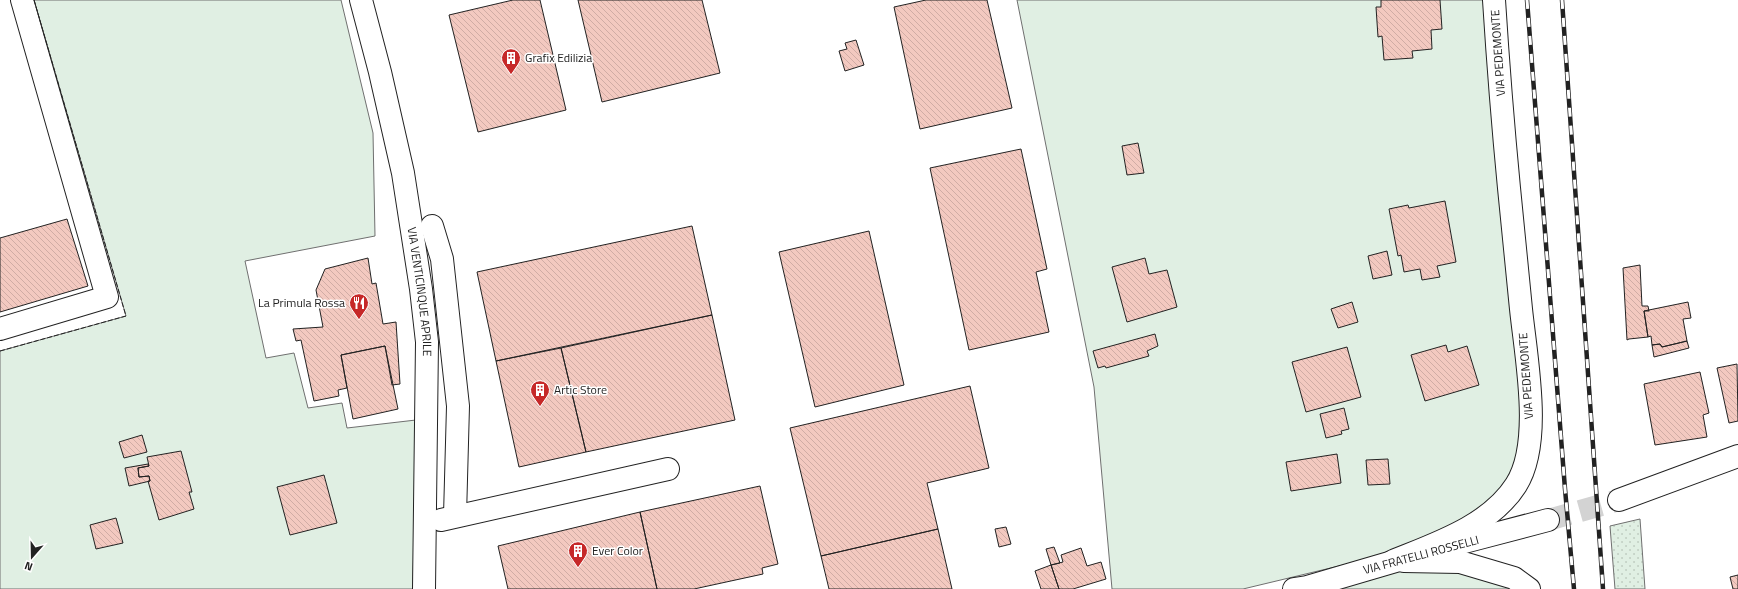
<svg xmlns="http://www.w3.org/2000/svg" width="1738" height="589" font-family="'Titillium Web',sans-serif">
<style>
.grass{fill:url(#grass-dots);stroke:#6f6f6f}
.garden{fill:#e0efe3;stroke:#6f6f6f}
.building{fill:url(#building-back-hatch);stroke:#222}
.lines{fill:none;stroke-linecap:round;stroke-linejoin:round}
.minor-tunnel{stroke:#d3d3d3;stroke-width:22;stroke-dasharray:22 11;stroke-linecap:butt}
.minor-casing{stroke:#222;stroke-width:24}
.minor{stroke:#fff;stroke-width:22}
.rail-casing{stroke:#222;stroke-width:4.5}
.rail{stroke:#fff;stroke-width:3;stroke-dasharray:9;stroke-linecap:butt}
.fence{stroke:#222;stroke-width:1;stroke-dasharray:5 2;stroke-linecap:butt}
.labels{text-anchor:middle;stroke-width:3;stroke-linejoin:round;paint-order:stroke}
.street-label{font-size:12px;fill:#222;stroke:#fff}
.poi-label{font-size:12px;fill:#222;stroke:#fff;text-anchor:start}
</style>
<defs>
<pattern id="grass-dots" width="8" height="8" patternUnits="userSpaceOnUse"><rect width="8" height="8" fill="#e0efe3"/><path d="M2 2h.1M6 6h.1" fill="none" stroke="#c0cdc2" stroke-width="1.8" stroke-linecap="round"/></pattern>
<pattern id="building-back-hatch" width="6" height="6" patternUnits="userSpaceOnUse"><rect width="6" height="6" fill="#f3c9c0"/><path d="M-1 5l2 2M0 0l6 6M5-1l2 2" fill="none" stroke="#d0aca5"/></pattern>
</defs>
<rect width="100%" height="100%" fill="#fff"/>
<!-- grass -->
<path class="grass" d="M 1640,519 L 1645,589 L 1615,589 L 1610,526 Z"/>
<!-- garden -->
<path class="garden" d="M 34,0 L 341,0 L 373,133 L 375,236 L 245,261 L 266,358 L 294,353 L 308,408 L 342,403 L 347,428 L 416,420 L 413,589 L 0,589 L 0,351 L 126,316 Z
M 1017,0 L 1484,0 L 1520,393 L 1519,446 L 1509,481 L 1477,513 L 1389,554 L 1243,589 L 1112,589 L 1094,387 Z
M 1394,568 L 1459,568 L 1519,589 L 1321,589 Z"/>
<!-- building -->
<path class="building" d="M 513,0 L 540,0 L 566,110 L 478,132 L 449,15 Z
M 578,0 L 702,0 L 720,73 L 602,102 Z
M 926,0 L 987,0 L 1012,108 L 920,129 L 894,7 Z
M 1381,0 L 1440,0 L 1442,29 L 1431,30 L 1432,49 L 1412,51 L 1413,58 L 1384,60 L 1382,36 L 1378,37 L 1376,7 L 1381,7 Z
M 856,40 L 864,65 L 845,71 L 839,51 L 847,49 L 845,43 Z
M 1138,143 L 1144,173 L 1127,175 L 1122,146 Z
M 1021,149 L 1047,269 L 1036,272 L 1049,332 L 969,350 L 930,168 Z
M 1445,201 L 1456,262 L 1437,266 L 1440,277 L 1422,280 L 1420,269 L 1404,272 L 1401,255 L 1398,256 L 1389,209 L 1408,205 L 1409,208 Z
M 67,219 L 88,286 L 0,312 L 0,238 Z
M 692,226 L 712,315 L 496,361 L 477,272 Z
M 869,231 L 904,385 L 815,407 L 779,252 Z
M 1387,251 L 1392,275 L 1373,279 L 1368,256 Z
M 368,258 L 372,284 L 376,283 L 383,324 L 396,322 L 400,384 L 392,385 L 385,346 L 341,355 L 347,388 L 338,390 L 339,396 L 314,401 L 301,340 L 296,341 L 293,329 L 323,327 L 316,290 L 325,269 Z
M 1145,258 L 1149,274 L 1167,270 L 1177,307 L 1127,322 L 1112,267 Z
M 1640,265 L 1642,306 L 1648,306 L 1649,311 L 1644,311 L 1648,337 L 1629,339 L 1627,340 L 1623,268 Z
M 1352,302 L 1358,322 L 1338,328 L 1331,309 Z
M 1688,302 L 1691,318 L 1683,319 L 1687,341 L 1662,347 L 1660,344 L 1652,345 L 1651,336 L 1648,337 L 1644,311 Z
M 712,315 L 735,420 L 586,452 L 561,348 Z
M 1155,334 L 1158,346 L 1147,351 L 1149,356 L 1106,368 L 1105,366 L 1098,368 L 1093,351 Z
M 1687,341 L 1689,348 L 1654,357 L 1652,345 L 1660,344 L 1662,347 Z
M 1446,345 L 1448,352 L 1467,346 L 1479,385 L 1425,401 L 1411,355 Z
M 385,346 L 398,409 L 353,419 L 341,355 Z
M 1347,347 L 1361,397 L 1306,412 L 1292,362 Z
M 561,348 L 586,452 L 519,467 L 496,361 Z
M 1737,364 L 1738,421 L 1729,423 L 1717,368 Z
M 1700,372 L 1709,413 L 1703,415 L 1707,437 L 1655,445 L 1644,384 Z
M 970,386 L 989,468 L 927,483 L 938,529 L 821,556 L 790,428 Z
M 1344,408 L 1349,429 L 1341,431 L 1342,434 L 1326,438 L 1320,414 Z
M 142,435 L 147,452 L 124,458 L 119,442 Z
M 181,451 L 192,492 L 189,492 L 194,509 L 159,520 L 148,481 L 150,481 L 149,476 L 139,477 L 138,468 L 149,466 L 147,457 Z
M 1337,454 L 1341,483 L 1291,491 L 1286,462 Z
M 1388,459 L 1390,484 L 1368,485 L 1366,460 Z
M 148,464 L 149,466 L 138,468 L 139,477 L 149,476 L 150,481 L 129,486 L 125,468 Z
M 324,475 L 337,523 L 290,535 L 277,487 Z
M 760,486 L 778,564 L 762,568 L 763,574 L 694,589 L 657,589 L 640,512 Z
M 640,512 L 657,589 L 508,589 L 498,546 Z
M 116,518 L 123,543 L 96,549 L 90,525 Z
M 1006,527 L 1011,544 L 999,547 L 995,529 Z
M 938,529 L 952,589 L 829,589 L 821,556 Z
M 1054,547 L 1060,563 L 1051,565 L 1046,549 Z
M 1081,548 L 1087,566 L 1101,562 L 1106,579 L 1073,589 L 1059,589 L 1051,565 L 1063,562 L 1061,555 Z
M 1051,565 L 1059,589 L 1041,589 L 1035,571 Z
M 1738,575 L 1738,589 L 1733,589 L 1730,577 Z"/>
<g class="lines">
<!-- minor-tunnel -->
<path class="minor-tunnel" d="M 1548,520 L 1619,500"/>
<defs>
<g id="minor">
<path id="s1" d="M 361,0 L 380,72 L 403,173 L 421,289 L 427,342 L 424,589"/>
<path d="M 432,226 L 442,259 L 458,406 L 455,516"/>
<path d="M 0,329 L 107,297 L 22,0"/>
<path d="M 1619,500 L 1738,456"/>
<path d="M 441,520 L 668,469"/>
<path d="M 1449,546 L 1548,520"/>
<path d="M 1393,561 C 1435,544 1490,526 1516,485 C 1543,443 1526,358 1521,309 C 1517,269 1513,229 1509,188 C 1503,126 1498,63 1494,0"/>
<path d="M 1404,561 L 1460,562 L 1514,578 L 1529,589"/>
<path d="M 1294,589 L 1307,587 L 1406,558"/>
</g>
</defs>
<!-- minor casing -->
<use href="#minor" class="minor-casing"/>
<!-- minor -->
<use href="#minor" class="minor"/>
<defs>
<path id="rail" d="M 1527,0 L 1565,489 L 1574,589
M 1562,0 L 1603,589"/>
</defs>
<!-- rail casing -->
<use href="#rail" class="rail-casing"/>
<!-- rail -->
<use href="#rail" class="rail"/>
<!-- fence -->
<path class="fence" d="M 0,351 L 126,316 L 34,0"/>
</g>
<!-- icons -->
<defs>
<symbol id="building-pin" viewBox="-11 -11 22 30"><path d="M0 17L-7.5 6A9.5 9.5 0 1 1 7.5 6Z" fill="#c62828" stroke="#fff"/><path d="M-4-6H4V6H1V3H-1V6H-4ZM-2.5-4.3h1.7v1.8h-1.7ZM.8-4.3h1.7v1.8H.8ZM-2.5-1h1.7V.8h-1.7ZM.8-1h1.7V.8H.8Z" fill="#fff"/></symbol>
<symbol id="restaurant-pin" viewBox="-11 -11 22 30"><path d="M0 17L-7.5 6A9.5 9.5 0 1 1 7.5 6Z" fill="#c62828" stroke="#fff"/><path d="M-5-6h1v4h1v-4h1v4h1v-4h1v5L-1.5 .5V6h-2V.5L-5-1ZM5-6V6H3V1.5H1.5Q1.5-4 5-6Z" fill="#fff"/></symbol>
</defs>
<g fill-rule="evenodd">
<use href="#building-pin" x="500" y="47" width="22" height="30"/>
<use href="#restaurant-pin" x="348" y="292" width="22" height="30"/>
<use href="#building-pin" x="529" y="379" width="22" height="30"/>
<use href="#building-pin" x="567" y="540" width="22" height="30"/>
</g>
<g class="labels">
<!-- street labels -->
<g class="street-label">
<text transform="translate(1498 53) rotate(-94)" y="4">VIA PEDEMONTE</text>
<text dy="4" stroke="none"><textPath href="#s1" startOffset="298">VIA VENTICINQUE APRILE</textPath></text>
<text transform="translate(1526 376) rotate(-94)" y="4">VIA PEDEMONTE</text>
<text transform="translate(1421 555) rotate(-15)" y="4">VIA FRATELLI ROSSELLI</text>
</g>
<!-- poi labels -->
<g class="poi-label">
<text x="525" y="62">Grafix Edilizia</text>
<text x="345" y="307" text-anchor="end">La Primula Rossa</text>
<text x="554" y="394">Artic Store</text>
<text x="592" y="555">Ever Color</text>
</g>
</g>
<!-- north arrow -->
<g transform="translate(32 557) rotate(200)" stroke="#ffffff" stroke-width="3" paint-order="stroke">
<path d="M0-3L7 15L0 10L-7 15Z" fill="#222222"/>
<text y="-6" font-size="11" font-weight="bold" text-anchor="middle" fill="#222222">N</text>
</g>
</svg>
